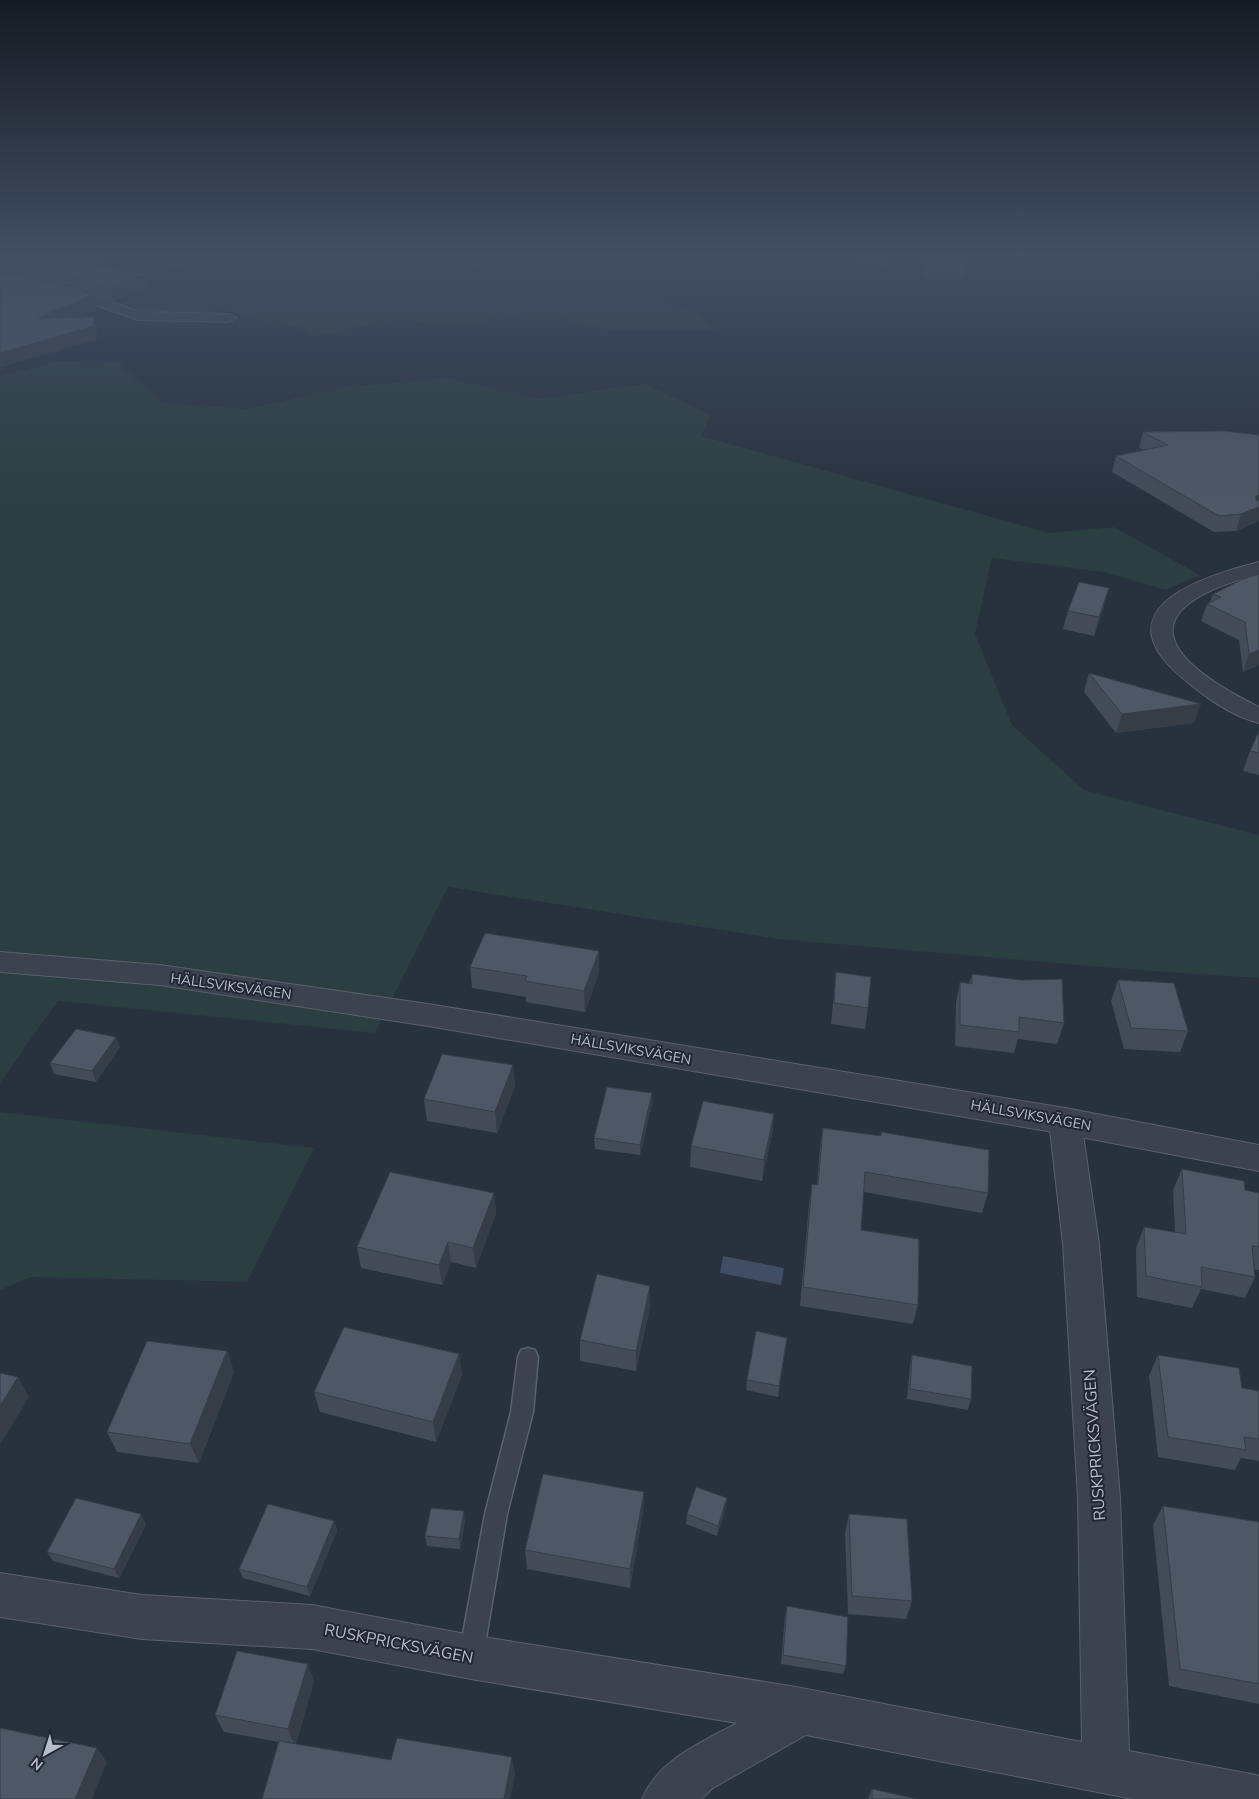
<svg xmlns="http://www.w3.org/2000/svg" width="1259" height="1799" font-family="'Nunito Sans',sans-serif">
<style>
.green{fill:#2b3e40}
.water{fill:#404d65}
.lines{fill:none;stroke-linecap:round;stroke-linejoin:round}
.service-casing{stroke:#5a616c;stroke-width:3}
.minor-casing{stroke:#5a616c;stroke-width:2}
.tertiary-casing{stroke:#5a616c;stroke-width:2}
.service{fill:#3c434e;fill-rule:evenodd}
.minor{fill:#3c434e;fill-rule:evenodd}
.tertiary{fill:#3c434e;fill-rule:evenodd}
.wall{fill:#434b58}
.shaded-wall{fill:#373d47}
.building{fill:#4e5766;stroke:#373d47}
.labels{text-anchor:middle;stroke-width:4;stroke-linejoin:round;paint-order:stroke}
.street-label{font-size:14px;fill:#b8bec9;stroke:#212833}
.near-street-label{font-size:16px;fill:#b8bec9;stroke:#212833}
</style>
<rect width="100%" height="100%" fill="#28313e"/>
<!-- green -->
<path class="green" d="M 159,257 L 361,257 L 368,258 L 369,262 L 410,274 L 426,276 L 479,257 L 528,257 L 480,267 L 457,277 C 503,282 531,288 574,267 L 592,271 L 599,278 L 624,282 L 696,313 L 716,330 L 605,330 L 566,319 L 503,317 L 467,325 L 381,321 L 335,333 L 309,335 L 299,327 L 226,311 L 150,314 L 119,304 L 192,272 L 159,265 Z
M 59,361 L 119,363 L 161,403 L 248,409 L 345,387 L 447,378 L 539,399 L 644,384 L 711,415 L 701,436 L 1049,533 L 1114,527 L 1200,575 L 1166,590 L 1103,572 L 992,558 L 975,634 L 1012,725 L 1084,790 L 1259,835 L 1259,978 L 1137,970 L 778,939 L 448,887 L 375,1033 L 58,1001 L 0,1083 L 0,376 Z
M 0,1112 L 314,1148 L 247,1282 L 31,1277 L 0,1290 Z"/>
<!-- water -->
<path class="water" d="M 723,1256 L 784,1268 L 781,1285 L 720,1273 Z"/>
<g class="lines">
<defs>
<path id="service" d="M 528,1348 L 535,1350 L 538,1357 L 533,1412 L 507,1514 L 483,1656 L 480,1665 L 471,1668 L 462,1665 L 459,1656 L 485,1514 L 511,1412 L 518,1357 L 521,1350 Z"/>
<path id="minor" d="M 0,274 L 69,287 L 140,312 L 229,314 L 236,318 L 229,322 L 138,320 L 61,293 L 0,282 Z
M 1259,562 L 1259,574 C 1129,609 1160,658 1259,707 L 1259,723 C 1235,717 1209,700 1190,684 C 1097,613 1192,579 1259,562 Z
M 1065,1108 L 1077,1112 L 1081,1121 L 1099,1244 L 1120,1498 L 1129,1751 L 1256,1775 L 1259,1776 L 1259,1799 L 1133,1799 L 806,1735 L 713,1788 L 701,1799 L 642,1799 C 659,1759 701,1743 737,1723 L 471,1679 L 312,1649 L 142,1639 L 0,1617 L 0,1573 L 142,1595 L 312,1605 L 471,1635 L 796,1687 L 1082,1742 L 1078,1498 L 1063,1244 L 1049,1121 L 1053,1112 Z"/>
<path id="tertiary" d="M 0,952 L 160,965 L 428,1004 L 1065,1108 L 1259,1145 L 1259,1171 L 1065,1134 L 428,1026 L 160,985 L 0,972 Z"/>
</defs>
<!-- service casing -->
<use href="#service" class="service-casing"/>
<!-- minor casing -->
<use href="#minor" class="minor-casing"/>
<!-- tertiary casing -->
<use href="#tertiary" class="tertiary-casing"/>
<!-- service -->
<use href="#service" class="service"/>
<!-- minor -->
<use href="#minor" class="minor"/>
<!-- tertiary -->
<use href="#tertiary" class="tertiary"/>
</g>
<!-- wall -->
<path class="wall" d="M 0,257 L 104,260 L 105,267 L 149,286 L 113,301 L 69,285 L 59,283 L 97,307 L 74,317 L 96,329 L 97,339 L 0,367 Z
M 841,257 L 897,257 L 884,265 Z
M 922,257 L 963,257 L 966,269 L 964,278 L 926,277 Z
M 1224,431 L 1259,521 L 1236,531 L 1214,532 L 1112,472 L 1116,456 L 1144,450 L 1139,448 L 1143,432 Z
M 1259,574 L 1259,665 L 1243,672 L 1239,640 L 1201,621 L 1207,604 L 1210,602 L 1213,594 Z
M 1104,607 L 1094,636 L 1063,629 L 1068,611 Z
M 1089,673 L 1194,723 L 1116,733 L 1084,692 Z
M 1259,731 L 1259,775 L 1243,771 L 1250,751 Z
M 599,951 L 599,972 L 585,1012 L 526,1002 L 526,997 L 472,988 L 470,967 Z
M 836,972 L 868,1008 L 865,1029 L 831,1024 Z
M 972,974 L 1064,1023 L 1057,1044 L 1018,1039 L 1014,1053 L 955,1046 L 956,1003 L 960,982 L 969,984 Z
M 1118,980 L 1188,1031 L 1180,1052 L 1124,1049 L 1111,1001 Z
M 120,1047 L 96,1082 L 54,1074 L 50,1063 Z
M 513,1065 L 515,1086 L 497,1133 L 427,1121 L 424,1099 Z
M 652,1104 L 640,1155 L 595,1149 L 594,1138 Z
M 774,1114 L 772,1135 L 762,1181 L 690,1167 L 691,1146 Z
M 823,1128 L 988,1193 L 982,1213 L 864,1192 L 861,1230 L 918,1305 L 913,1324 L 800,1306 L 809,1204 L 812,1184 L 817,1185 L 820,1148 Z
M 1182,1169 L 1245,1190 L 1259,1193 L 1259,1270 L 1254,1269 L 1255,1277 L 1245,1298 L 1201,1289 L 1192,1308 L 1137,1297 L 1136,1248 L 1144,1227 L 1175,1233 L 1173,1190 Z
M 494,1193 L 496,1213 L 476,1268 L 451,1262 L 442,1285 L 361,1268 L 357,1247 Z
M 650,1286 L 650,1307 L 636,1371 L 580,1361 L 580,1340 Z
M 787,1338 L 778,1397 L 746,1390 L 747,1380 Z
M 227,1351 L 234,1372 L 199,1463 L 117,1452 L 107,1432 Z
M 459,1354 L 462,1375 L 436,1442 L 320,1412 L 314,1392 Z
M 912,1355 L 971,1399 L 968,1410 L 907,1399 L 910,1365 Z
M 1158,1355 L 1242,1388 L 1259,1391 L 1259,1461 L 1241,1458 L 1235,1470 L 1158,1457 L 1149,1376 Z
M 644,1492 L 643,1511 L 630,1588 L 527,1569 L 525,1550 Z
M 727,1498 L 726,1507 L 717,1536 L 686,1524 L 687,1514 Z
M 1163,1506 L 1259,1522 L 1259,1704 L 1169,1686 L 1153,1525 Z
M 849,1514 L 912,1601 L 906,1619 L 848,1614 L 845,1533 Z
M 334,1521 L 337,1531 L 310,1596 L 243,1578 L 239,1569 Z
M 465,1521 L 460,1549 L 427,1546 L 425,1536 Z
M 146,1524 L 119,1578 L 53,1561 L 47,1552 Z
M 787,1606 L 846,1666 L 843,1674 L 781,1664 L 785,1615 Z
M 314,1681 L 296,1744 L 391,1760 L 515,1773 L 510,1799 L 262,1799 L 279,1742 L 224,1732 L 215,1715 Z
M 872,1789 L 917,1799 L 868,1799 Z"/>
<!-- shaded-wall -->
<path class="shaded-wall" d="M 885,257 L 897,257 L 884,265 Z
M 104,260 L 106,272 L 93,264 Z
M 146,274 L 149,286 L 113,301 L 110,288 Z
M 94,295 L 97,307 L 41,331 L 38,318 Z
M 93,317 L 97,339 L 0,367 L 0,353 Z
M 1259,495 L 1259,521 L 1236,531 L 1241,514 L 1256,496 Z
M 1109,588 L 1104,607 L 1094,636 L 1099,617 Z
M 1259,650 L 1259,665 L 1243,672 L 1249,654 Z
M 1201,704 L 1194,723 L 1116,733 L 1122,714 Z
M 599,951 L 599,972 L 585,1012 L 584,991 Z
M 116,1037 L 120,1047 L 96,1082 L 92,1071 Z
M 513,1065 L 515,1086 L 497,1133 L 495,1112 Z
M 652,1093 L 652,1104 L 640,1155 L 640,1145 Z
M 774,1114 L 772,1135 L 762,1181 L 764,1160 Z
M 494,1193 L 496,1213 L 476,1268 L 473,1248 Z
M 448,1242 L 451,1262 L 442,1285 L 439,1265 Z
M 650,1286 L 650,1307 L 636,1371 L 636,1351 Z
M 227,1351 L 234,1372 L 199,1463 L 190,1444 Z
M 459,1354 L 462,1375 L 436,1442 L 433,1422 Z
M 18,1377 L 29,1397 L 0,1445 L 0,1406 Z
M 644,1492 L 643,1511 L 630,1588 L 630,1569 Z
M 727,1498 L 726,1507 L 717,1536 L 718,1526 Z
M 464,1511 L 465,1521 L 460,1549 L 459,1539 Z
M 141,1514 L 146,1524 L 119,1578 L 114,1569 Z
M 334,1521 L 337,1531 L 310,1596 L 307,1587 Z
M 308,1664 L 314,1681 L 295,1746 L 288,1729 Z
M 97,1748 L 107,1762 L 92,1799 L 75,1799 Z
M 512,1757 L 515,1773 L 510,1799 L 504,1799 Z"/>
<!-- building -->
<path class="building" d="M 0,257 L 86,257 L 104,260 L 93,264 L 146,274 L 110,288 L 66,273 L 0,262 Z
M 925,257 L 963,257 L 966,269 L 927,268 Z
M 0,273 L 57,283 L 94,295 L 38,318 L 93,317 L 94,326 L 0,353 Z
M 1224,431 L 1259,435 L 1259,495 L 1256,496 L 1256,500 L 1259,501 L 1259,507 L 1241,514 L 1219,516 L 1116,456 L 1168,445 L 1143,432 Z
M 1259,574 L 1259,650 L 1249,654 L 1245,622 L 1207,604 L 1221,597 L 1213,594 L 1243,579 Z
M 1079,582 L 1109,588 L 1099,617 L 1068,611 Z
M 1089,673 L 1201,704 L 1122,714 Z
M 1259,731 L 1259,753 L 1250,751 Z
M 485,933 L 599,951 L 584,991 L 525,981 L 527,976 L 470,967 Z
M 836,972 L 871,977 L 868,1008 L 834,1003 Z
M 972,974 L 1021,980 L 1062,979 L 1064,1023 L 1019,1017 L 1019,1032 L 960,1025 L 960,982 L 972,984 Z
M 1118,980 L 1174,983 L 1188,1031 L 1131,1028 Z
M 76,1029 L 116,1037 L 92,1071 L 50,1063 Z
M 442,1054 L 513,1065 L 495,1112 L 424,1099 Z
M 607,1087 L 652,1093 L 640,1145 L 594,1138 Z
M 703,1101 L 774,1114 L 764,1160 L 691,1146 Z
M 823,1128 L 881,1136 L 881,1132 L 989,1150 L 988,1193 L 865,1172 L 861,1230 L 919,1239 L 918,1305 L 803,1287 L 812,1184 L 818,1185 Z
M 1182,1169 L 1244,1181 L 1245,1190 L 1259,1193 L 1259,1247 L 1252,1246 L 1255,1277 L 1201,1267 L 1202,1287 L 1146,1276 L 1144,1227 L 1186,1234 Z
M 390,1172 L 494,1193 L 473,1248 L 448,1242 L 439,1265 L 357,1247 Z
M 597,1274 L 650,1286 L 636,1351 L 580,1340 Z
M 344,1327 L 459,1354 L 433,1422 L 314,1392 Z
M 756,1331 L 787,1338 L 779,1386 L 747,1380 Z
M 147,1341 L 227,1351 L 190,1444 L 107,1432 Z
M 912,1355 L 972,1366 L 971,1399 L 910,1389 Z
M 1158,1355 L 1239,1368 L 1242,1388 L 1259,1391 L 1259,1439 L 1244,1437 L 1246,1450 L 1168,1437 Z
M 0,1373 L 18,1377 L 0,1406 Z
M 543,1474 L 644,1492 L 630,1569 L 525,1550 Z
M 696,1487 L 727,1498 L 718,1526 L 687,1514 Z
M 76,1498 L 141,1514 L 114,1569 L 47,1552 Z
M 268,1504 L 334,1521 L 307,1587 L 239,1569 Z
M 1163,1506 L 1259,1522 L 1259,1684 L 1180,1669 Z
M 431,1508 L 464,1511 L 459,1539 L 425,1536 Z
M 849,1514 L 907,1519 L 912,1601 L 852,1596 Z
M 787,1606 L 848,1617 L 846,1666 L 783,1655 Z
M 237,1651 L 308,1664 L 288,1729 L 215,1715 Z
M 0,1728 L 97,1748 L 75,1799 L 0,1799 Z
M 397,1738 L 512,1757 L 504,1799 L 262,1799 L 279,1741 L 391,1760 Z
M 872,1789 L 917,1799 L 872,1799 Z"/>
<!-- sky -->
<linearGradient id="sky" x2="0" y2="1"><stop stop-color="#161b22"/><stop offset="0.5" stop-color="#424e63"/><stop offset="1" stop-color="#424e63" stop-opacity="0"/></linearGradient>
<rect width="1259" height="509" fill="url(#sky)"/>
<g class="labels">
<!-- street labels -->
<g class="street-label">
<text transform="translate(231 986) rotate(8)" y="5">HÄLLSVIKSVÄGEN</text>
<text transform="translate(631 1049) rotate(10)" y="5">HÄLLSVIKSVÄGEN</text>
<text transform="translate(1031 1115) rotate(10)" y="5">HÄLLSVIKSVÄGEN</text>
</g>
<!-- near-street labels -->
<g class="near-street-label">
<text transform="translate(1094 1445) rotate(-94)" y="6">RUSKPRICKSVÄGEN</text>
<text transform="translate(399 1643) rotate(11)" y="6">RUSKPRICKSVÄGEN</text>
</g>
</g>
<!-- north arrow -->
<g transform="translate(45 1754) rotate(219)" stroke="#212833" stroke-width="4" paint-order="stroke">
<path d="M0-4L9 19L0 12L-9 19Z" fill="#b8bec9"/>
<text y="-8" font-size="14" font-weight="bold" text-anchor="middle" fill="#b8bec9">N</text>
</g>
</svg>
